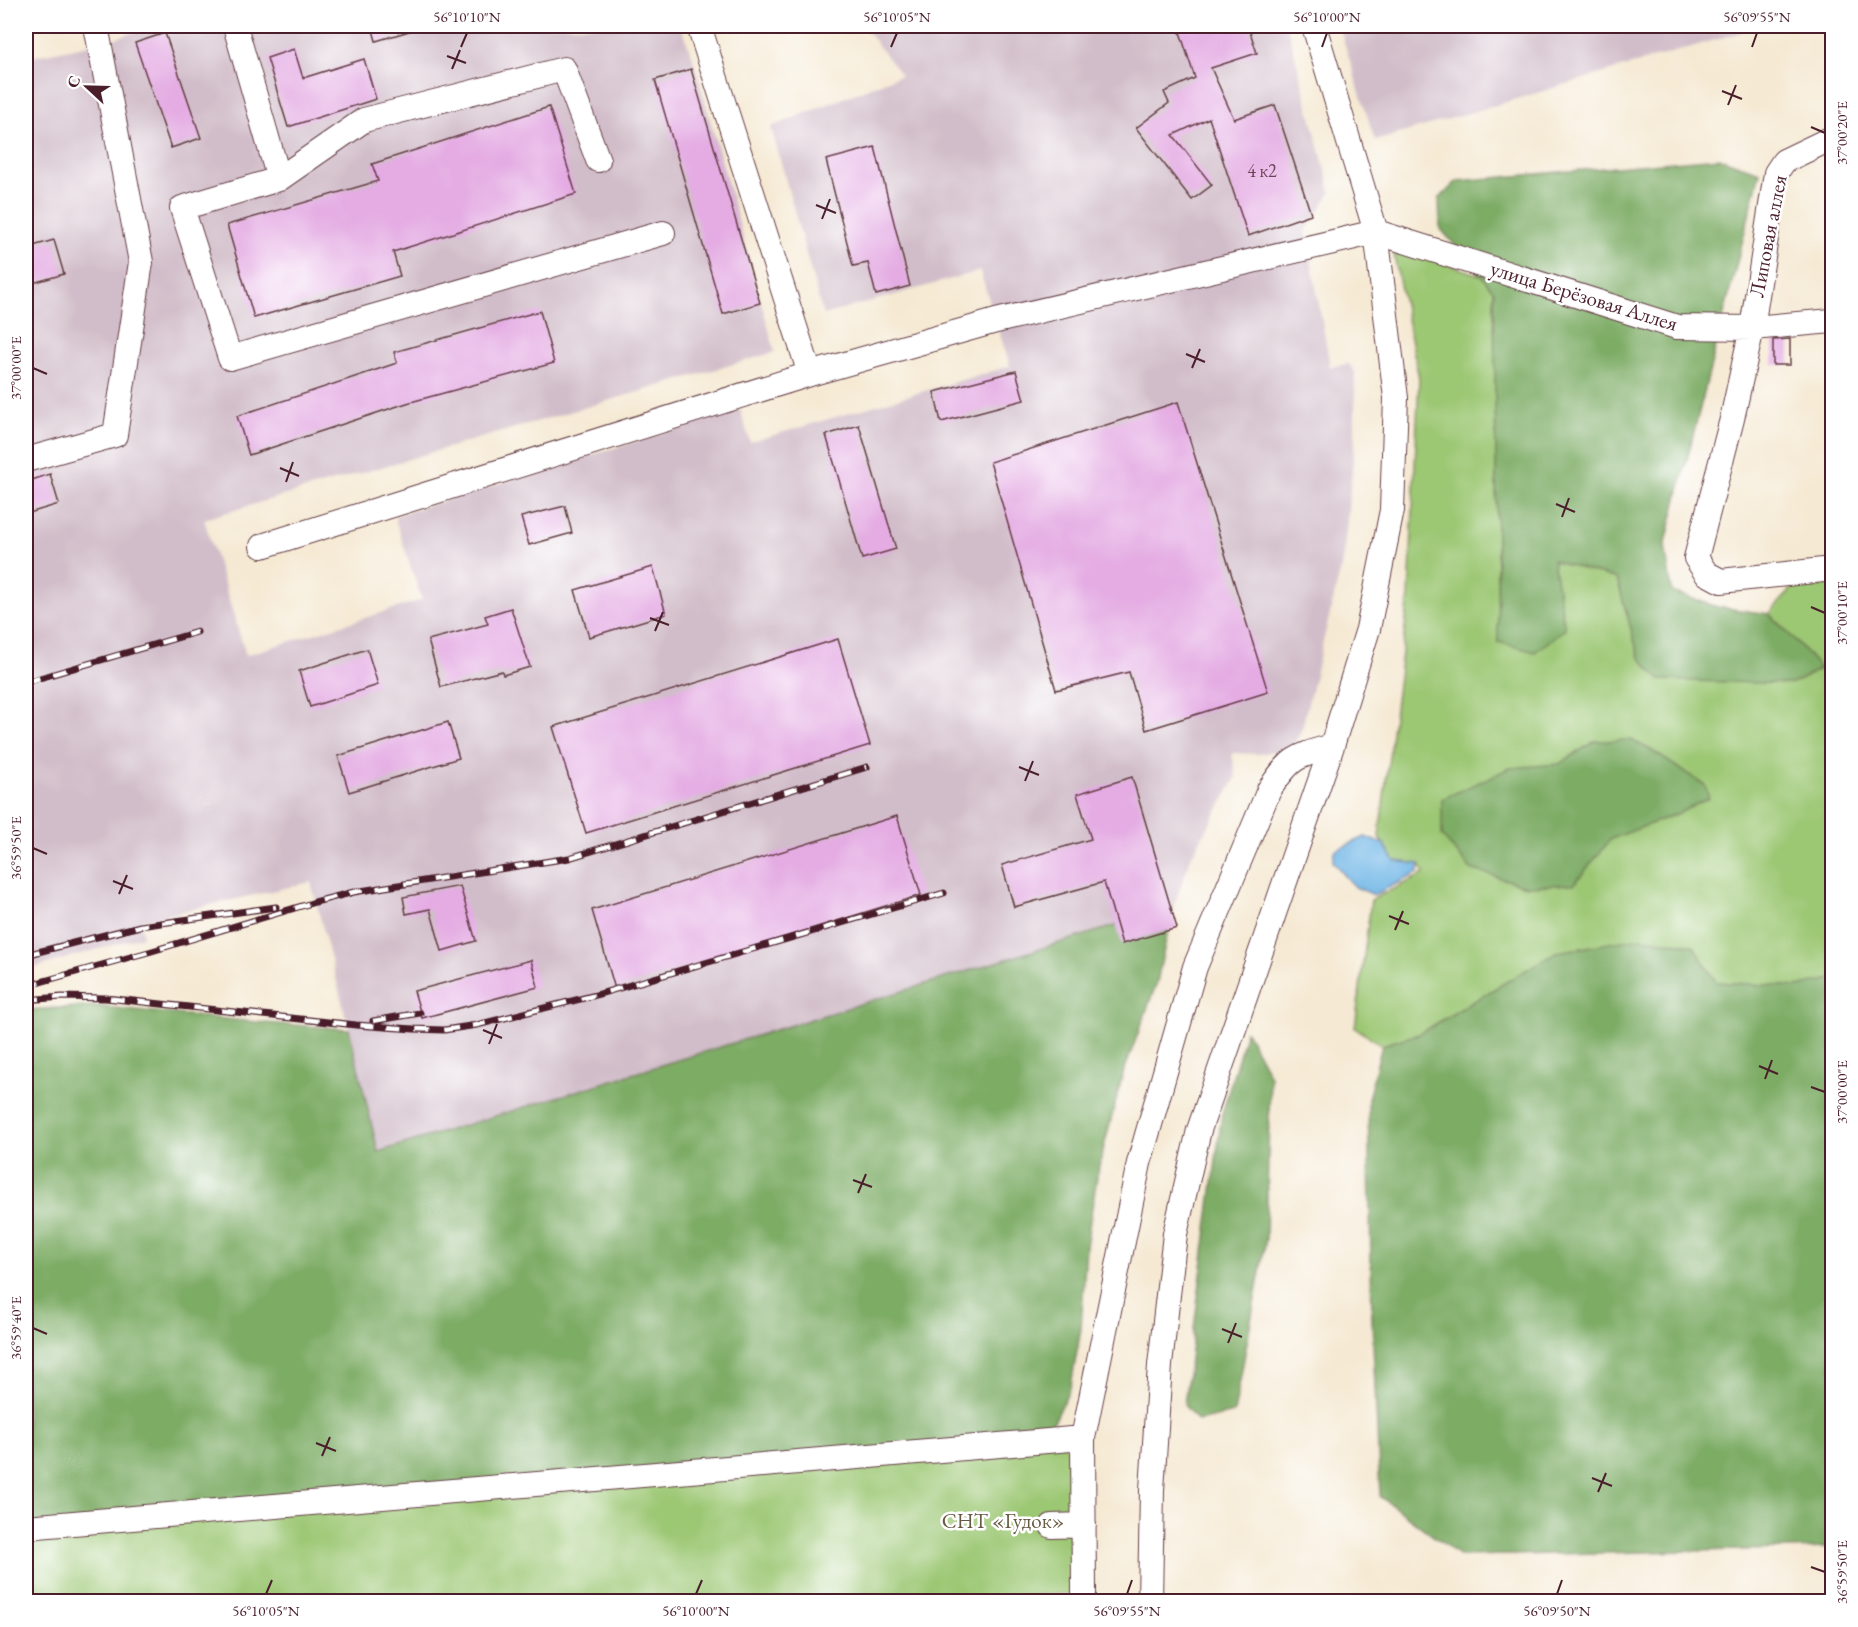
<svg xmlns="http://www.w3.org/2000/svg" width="1858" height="1627" font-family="'EB Garamond',serif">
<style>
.industrial{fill:#d1bdc9}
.green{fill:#9cc773;stroke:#73734f;stroke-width:1.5}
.forest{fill:#7dac65;stroke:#646648;stroke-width:1.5}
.water{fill:#6fb6e6;stroke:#5c6a88;stroke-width:1.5}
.building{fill:#e4ace3}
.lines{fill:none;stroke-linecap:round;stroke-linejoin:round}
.minor-casing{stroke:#643d44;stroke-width:26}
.minor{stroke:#fff;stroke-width:24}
.rail-casing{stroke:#4a1f2b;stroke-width:7}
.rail{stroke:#fff;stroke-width:4.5;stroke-dasharray:14;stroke-linecap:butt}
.ticks{fill:none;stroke:#4a1f2b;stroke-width:2}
.labels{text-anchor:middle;stroke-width:5;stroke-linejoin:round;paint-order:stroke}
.number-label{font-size:18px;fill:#704259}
.street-label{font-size:21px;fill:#4a1f2b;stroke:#fff}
.park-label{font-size:21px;fill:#675a44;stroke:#fff}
.neatline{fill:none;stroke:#4a1f2b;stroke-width:2}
.ticks-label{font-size:15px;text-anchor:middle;fill:#4a1f2b}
</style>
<rect width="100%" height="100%" fill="#fff"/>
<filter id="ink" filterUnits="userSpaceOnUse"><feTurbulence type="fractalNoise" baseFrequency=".0167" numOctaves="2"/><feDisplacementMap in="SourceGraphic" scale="12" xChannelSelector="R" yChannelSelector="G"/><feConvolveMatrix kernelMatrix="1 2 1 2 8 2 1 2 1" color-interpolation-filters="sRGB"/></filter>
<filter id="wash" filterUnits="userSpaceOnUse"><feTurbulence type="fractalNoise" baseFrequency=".008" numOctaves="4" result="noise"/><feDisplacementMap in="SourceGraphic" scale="24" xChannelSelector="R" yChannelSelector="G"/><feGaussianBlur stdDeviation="1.35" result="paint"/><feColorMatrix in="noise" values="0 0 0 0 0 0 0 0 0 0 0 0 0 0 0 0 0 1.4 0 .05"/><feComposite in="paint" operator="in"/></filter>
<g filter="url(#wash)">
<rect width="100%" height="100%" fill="#f5e9d3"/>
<!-- industrial -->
<path class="industrial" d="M 153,26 L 680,26 L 692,55 L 775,352 L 204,519 L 246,655 L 422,600 L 394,516 L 740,409 L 750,442 L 1010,366 L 980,271 L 823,315 L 771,127 L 901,75 L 863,26 L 1287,26 L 1331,192 L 1306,231 L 1330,367 L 1349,364 L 1355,372 L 1355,439 L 1343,560 L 1302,728 L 1297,739 L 1289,749 L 1258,754 L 1232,753 L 1236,778 L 1192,855 L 1173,908 L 378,1152 L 349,1029 L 311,882 L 140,921 L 143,936 L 26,970 L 26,58 L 104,42 Z
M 1339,26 L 1762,26 L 1375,141 Z"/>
<!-- green -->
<path class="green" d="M 1407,250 L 1482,276 L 1494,291 L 1498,642 L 1552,560 L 1617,579 L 1639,657 L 1792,684 L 1820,669 L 1798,643 L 1769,614 L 1798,582 L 1832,578 L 1832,979 L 1798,987 L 1716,982 L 1693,945 L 1556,952 L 1419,1034 L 1382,1045 L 1355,1028 L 1371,900 L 1424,874 L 1420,864 L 1395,861 L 1379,837 L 1409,596 L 1419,378 L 1394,255 Z
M 1083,1438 L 1084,1593 L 888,1602 L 26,1602 L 26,1526 Z"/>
<!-- forest -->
<path class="forest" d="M 1719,158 L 1760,172 L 1665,546 L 1672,592 L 1718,607 L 1769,614 L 1798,643 L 1820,669 L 1792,684 L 1660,680 L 1639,657 L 1617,579 L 1553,560 L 1565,629 L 1535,652 L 1498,642 L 1494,291 L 1440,228 L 1439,199 L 1457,181 Z
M 1631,740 L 1649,749 L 1705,785 L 1709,798 L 1679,813 L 1611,839 L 1574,884 L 1526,886 L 1471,869 L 1442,836 L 1442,799 L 1510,768 L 1559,764 L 1595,741 Z
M 1173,908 L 1157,982 L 1122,1077 L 1098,1170 L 1086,1246 L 1081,1329 L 1071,1385 L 1055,1420 L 1033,1442 L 26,1526 L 26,1010 L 95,1006 L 266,1023 L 349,1029 L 378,1152 Z
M 1641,938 L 1693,945 L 1716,982 L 1798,987 L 1832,979 L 1832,1548 L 1460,1556 L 1380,1496 L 1372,1320 L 1368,1099 L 1382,1045 L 1419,1034 L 1556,952 Z
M 1246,1031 L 1270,1076 L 1266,1239 L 1234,1413 L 1198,1421 L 1184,1405 L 1222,1114 Z"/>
<!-- water -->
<path class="water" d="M 1365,837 L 1384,844 L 1395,861 L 1420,864 L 1418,873 L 1374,895 L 1355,887 L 1333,862 L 1334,851 Z"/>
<g id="blocks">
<!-- building -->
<path class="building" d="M 372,26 L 415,26 L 416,29 L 376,41 Z
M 1178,26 L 1248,26 L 1257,53 L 1211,68 L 1234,119 L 1275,105 L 1311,214 L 1248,236 L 1209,118 L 1173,135 L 1212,185 L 1192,200 L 1136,128 L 1169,103 L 1164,92 L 1195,78 Z
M 165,33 L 201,138 L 171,148 L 135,43 Z
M 294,49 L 303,78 L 364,59 L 376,99 L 288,127 L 267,58 Z
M 691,69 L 760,303 L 723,314 L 655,80 Z
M 549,107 L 576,194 L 393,252 L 400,276 L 254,318 L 227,225 L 378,181 L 372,164 Z
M 875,147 L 910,286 L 876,295 L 868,263 L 853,266 L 826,160 Z
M 54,240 L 64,274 L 26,285 L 26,248 Z
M 540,311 L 554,363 L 407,403 L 249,455 L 237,416 L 397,363 L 394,352 Z
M 1790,339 L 1790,365 L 1773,365 L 1773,340 Z
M 1016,371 L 1024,400 L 941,422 L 934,392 Z
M 1178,402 L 1268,692 L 1146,730 L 1129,672 L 1056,690 L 990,462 Z
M 859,425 L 896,549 L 862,559 L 826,435 Z
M 50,474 L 59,504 L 26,514 L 26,482 Z
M 565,506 L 572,533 L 529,545 L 521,517 Z
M 653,567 L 666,614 L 589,637 L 575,590 Z
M 511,608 L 530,667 L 503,675 L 502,671 L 441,687 L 428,640 L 488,624 L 485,616 Z
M 838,639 L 870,745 L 586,833 L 553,727 Z
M 367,649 L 378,685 L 310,707 L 299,671 Z
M 448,722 L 459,758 L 349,792 L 338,756 Z
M 1132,777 L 1177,928 L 1122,944 L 1104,882 L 1014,907 L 1002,865 L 1091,839 L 1077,794 Z
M 897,816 L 921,895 L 615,989 L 592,910 Z
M 460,886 L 476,941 L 442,951 L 430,909 L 406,914 L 403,897 Z
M 531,960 L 538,987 L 422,1018 L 414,991 Z"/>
</g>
</g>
<g filter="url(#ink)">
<use href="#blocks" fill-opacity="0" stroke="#643d44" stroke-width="1.5"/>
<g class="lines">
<defs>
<path id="minor" d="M 235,26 L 279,179
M 699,26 L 810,374
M 1832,138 L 1784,161 L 1776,173 L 1752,328 L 1732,419 L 1696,558 L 1706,573 L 1721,581 L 1832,569
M 598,160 L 564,69 L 364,120 L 279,179 L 182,208 L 230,358 L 663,233
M 26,460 L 115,435 L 141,262 L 96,26
M 262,546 L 810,374 L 996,321 L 1376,232 L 1677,327 L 1752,328 L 1832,321
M 1083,1438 L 1084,1593
M 1052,1526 L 1084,1525
M 26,1527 L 1083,1438 L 1139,1163 L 1195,967 L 1269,790 C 1291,757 1295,757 1332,746
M 1150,1602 L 1152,1490 L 1160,1365 L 1175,1234 L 1199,1130 L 1332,746 L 1368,629 L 1392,510 L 1396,398 L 1376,232 L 1314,26"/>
</defs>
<!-- minor casing -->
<use href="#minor" class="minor-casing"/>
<!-- minor -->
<use href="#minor" class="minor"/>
<defs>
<path id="rail" d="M 26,682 L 197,632
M 26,955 L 140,926 L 276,907
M 26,986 L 152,951 L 315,902 L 354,892 L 569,858 L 867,767
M 26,1000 L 62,997 L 106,998 L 356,1025 L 414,1029 L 444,1030 L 477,1025 L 596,995 L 944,893
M 373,1021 L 420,1013"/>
</defs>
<!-- rail casing -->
<use href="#rail" class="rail-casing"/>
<!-- rail -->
<use href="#rail" class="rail"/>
</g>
</g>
<!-- ticks -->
<path class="ticks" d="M 461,47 L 467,33M 891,47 L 897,33M 1322,47 L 1327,33M 1752,47 L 1757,33M 447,56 L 466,63M 452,69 L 460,50M 1722,91 L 1742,99M 1728,105 L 1736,85M 1811,127 L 1825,133M 816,205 L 836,213M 822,219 L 830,199M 1186,354 L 1205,362M 33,368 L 47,374M 1192,368 L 1200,349M 280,468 L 299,476M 286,482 L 293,462M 1556,504 L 1575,512M 1562,517 L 1569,498M 1811,607 L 1825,613M 650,618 L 669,625M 655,631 L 663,612M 1019,767 L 1039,775M 1025,781 L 1033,761M 33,848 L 47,854M 113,881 L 133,889M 119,894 L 127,875M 1389,916 L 1409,924M 1395,930 L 1403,911M 483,1030 L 502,1038M 489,1044 L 497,1024M 1759,1066 L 1778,1074M 1765,1079 L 1772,1060M 1811,1087 L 1825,1092M 853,1180 L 872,1187M 858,1193 L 866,1174M 33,1328 L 47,1334M 1222,1329 L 1242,1337M 1228,1343 L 1236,1323M 316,1443 L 336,1451M 322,1456 L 330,1437M 1592,1478 L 1612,1486M 1598,1492 L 1606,1473M 1811,1567 L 1825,1572M 266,1594 L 272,1580M 696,1594 L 702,1580M 1127,1594 L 1132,1580M 1557,1594 L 1562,1580"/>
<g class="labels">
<!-- number labels -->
<g class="number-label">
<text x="1262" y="177">4 к2</text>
</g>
<!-- street labels -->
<g class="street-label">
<text transform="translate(1768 236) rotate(-79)" y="7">Липовая аллея</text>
<text transform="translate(1584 296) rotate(17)" y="7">улица Берёзовая Аллея</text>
</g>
<!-- park labels -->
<g class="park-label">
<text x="1003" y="1528">СНТ «Гудок»</text>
</g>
</g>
<!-- margin -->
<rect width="1858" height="1627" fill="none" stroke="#fff" stroke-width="66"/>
<!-- north arrow -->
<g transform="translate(87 87) rotate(292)" stroke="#ffffff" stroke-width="4.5" paint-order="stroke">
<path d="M0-4.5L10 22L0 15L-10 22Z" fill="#4a1f2b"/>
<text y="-9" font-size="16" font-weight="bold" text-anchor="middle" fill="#4a1f2b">С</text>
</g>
<rect x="33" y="33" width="1792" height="1561" class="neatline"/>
<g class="ticks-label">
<text x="467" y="22">56°10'10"N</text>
<text x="897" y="22">56°10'05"N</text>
<text x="1327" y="22">56°10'00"N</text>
<text x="1757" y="22">56°09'55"N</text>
<text transform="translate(1842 133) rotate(-90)" y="5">37°00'20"E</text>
<text transform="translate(16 368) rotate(-90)" y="5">37°00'00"E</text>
<text transform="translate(1842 613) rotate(-90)" y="5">37°00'10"E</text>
<text transform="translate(16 848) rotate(-90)" y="5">36°59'50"E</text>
<text transform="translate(1842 1092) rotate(-90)" y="5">37°00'00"E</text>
<text transform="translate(16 1328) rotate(-90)" y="5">36°59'40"E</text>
<text transform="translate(1842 1572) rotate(-90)" y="5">36°59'50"E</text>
<text x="266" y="1616">56°10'05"N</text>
<text x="696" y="1616">56°10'00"N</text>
<text x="1127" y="1616">56°09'55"N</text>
<text x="1557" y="1616">56°09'50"N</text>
</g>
</svg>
